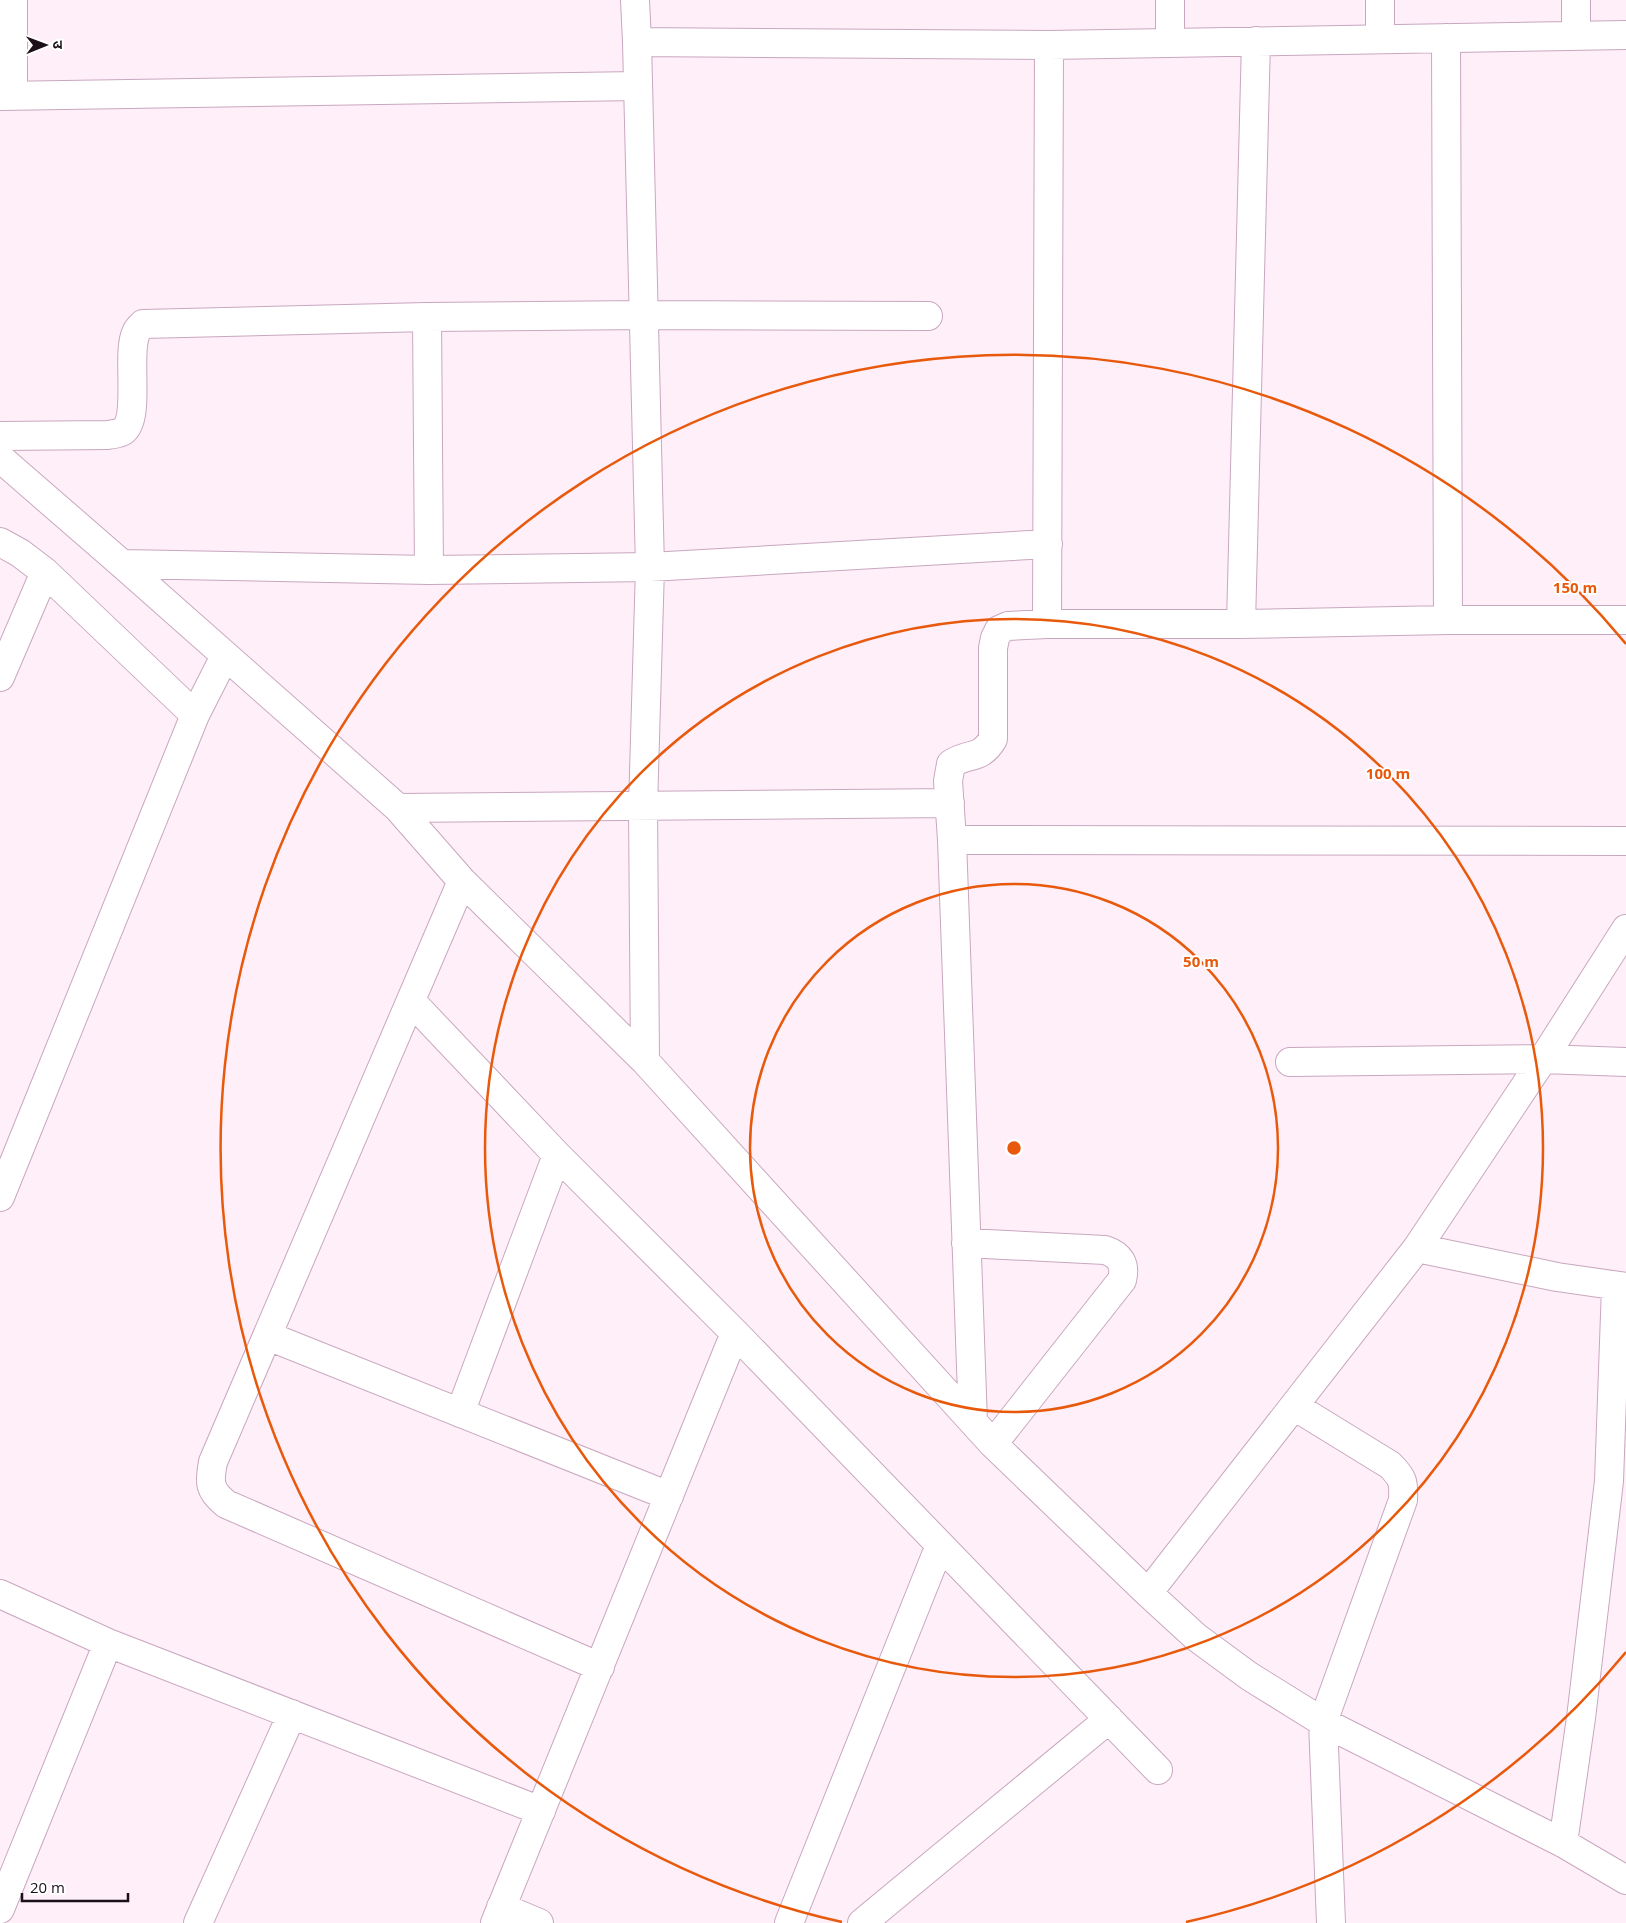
<svg xmlns="http://www.w3.org/2000/svg" width="1626" height="1923" font-family="'Open Sans','Noto Sans Devanagari',sans-serif">
<style>
.lines{fill:none;stroke-linecap:round;stroke-linejoin:round}
.minor-casing{stroke:#c9a7bf;stroke-width:30}
.minor{stroke:#fff;stroke-width:28}
.ring{fill:none;stroke:#e8590c;stroke-width:2.5}
.centre{fill:#e8590c;stroke:#fff;stroke-width:2.5}
.ring-label{font-size:15px;text-anchor:middle;font-weight:bold;fill:#e8590c;stroke:#fff;stroke-width:4;stroke-linejoin:round;paint-order:stroke}
</style>
<rect width="100%" height="100%" fill="#feeff9"/>
<g class="lines">
<defs>
<path id="minor" d="M 13,0 L 13,96
M 635,0 L 637,42
M 1170,0 L 1170,43
M 1380,0 L 1380,39
M 1576,36 L 1576,0
M 1446,38 L 1448,620
M 0,96 L 638,86
M 427,317 L 429,570
M 0,436 L 108,435 C 112,434 119,434 123,431 C 141,418 126,354 136,333 C 137,329 141,326 143,324 L 427,317 L 643,315 L 928,316
M 0,458 L 122,564 L 398,808 L 462,881 L 645,1061 L 993,1444 L 1148,1593 L 1196,1637 L 1249,1676 L 1323,1722 L 1563,1843 L 1626,1880
M 0,542 L 20,553 L 45,572 L 195,715
M 122,564 L 429,570 L 650,567 L 1048,544
M 1047,624 L 1049,45
M 1241,624 L 1256,41
M 0,677 L 45,572
M 398,808 L 950,803
M 952,840 L 948,781 L 951,764 C 968,752 980,761 993,739 L 993,648 L 995,638 L 999,630 L 1008,626 L 1047,624 L 1241,624 L 1448,620 L 1626,620
M 462,881 L 213,1462 C 209,1483 209,1490 226,1504 L 600,1667
M 411,1001 L 557,1155 L 735,1333 L 1158,1770
M 645,1061 L 643,807 L 650,567 L 637,42 L 1049,45 L 1626,35
M 1290,1062 L 1543,1059 L 1626,1062
M 0,1197 L 195,715 L 225,656
M 966,1243 L 1105,1250 C 1120,1255 1126,1264 1122,1280 L 993,1444
M 1417,1248 L 1557,1277 L 1626,1287
M 268,1336 L 669,1496
M 1294,1406 L 1390,1465 C 1403,1478 1404,1482 1403,1500 L 1323,1722 L 1331,1923
M 460,1413 L 557,1155
M 973,1422 L 952,840 L 1626,841
M 1148,1593 L 1417,1248 L 1543,1059 L 1626,929
M 0,1594 L 108,1643 L 541,1811
M 1563,1843 L 1581,1718 L 1609,1481 L 1616,1287
M 501,1907 L 539,1923
M 0,1909 L 108,1643
M 198,1923 L 292,1714
M 495,1923 L 735,1333
M 789,1923 L 940,1545
M 862,1923 L 1109,1719"/>
</defs>
<!-- minor casing -->
<use href="#minor" class="minor-casing"/>
<!-- minor -->
<use href="#minor" class="minor"/>
</g>
<!-- distance rings -->
<g class="ring">
<circle cx="1014" cy="1148" r="264"/>
<circle cx="1014" cy="1148" r="529"/>
<path d="M1626 1652A793 793 0 0 1 1186 1922M842 1922A793 793 0 1 1 1626 644"/>
</g>
<circle cx="1014" cy="1148" r="8" class="centre"/>
<g class="ring-label">
<text x="1575" y="593">150 m</text>
<text x="1388" y="779">100 m</text>
<text x="1201" y="967">50 m</text>
</g>
<!-- north arrow -->
<g transform="translate(45 45) rotate(89)" stroke="#ffffff" stroke-width="4" paint-order="stroke">
<path d="M0-4L9 19L0 12L-9 19Z" fill="#1b0f18"/>
<text y="-8" font-size="14" font-weight="bold" text-anchor="middle" fill="#1b0f18">उ</text>
</g>
<!-- scale -->
<path d="M22 1893v8h106v-8" fill="none" stroke="#1b0f18" stroke-width="2.5"/>
<text x="30" y="1893" font-size="15" fill="#1b0f18" stroke="#ffffff" stroke-width="4" paint-order="stroke">20 m</text>
</svg>
